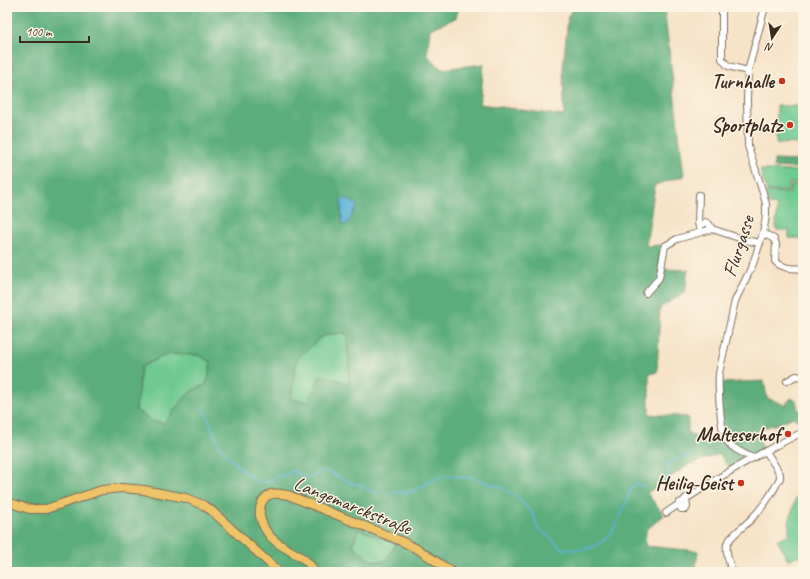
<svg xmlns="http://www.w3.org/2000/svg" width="810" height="579" font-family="Caveat,sans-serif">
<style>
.green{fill:#6fc991;stroke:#557a58}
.forest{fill:#5bad7b;stroke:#4b6c4c;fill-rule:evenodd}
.water{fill:#5eb5db;stroke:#4c707c}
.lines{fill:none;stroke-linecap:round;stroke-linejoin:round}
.stream{stroke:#5eb5db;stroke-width:1.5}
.minor-casing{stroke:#7c6b5a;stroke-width:8}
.major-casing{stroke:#7c6b5a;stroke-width:10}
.minor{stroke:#fff;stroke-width:6}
.major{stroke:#efc469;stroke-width:8}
.poi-dot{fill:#c8321e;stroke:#fcf5e5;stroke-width:1.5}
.labels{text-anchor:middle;stroke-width:3;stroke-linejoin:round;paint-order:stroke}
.poi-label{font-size:20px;font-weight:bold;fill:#3b2a1e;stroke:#fcf5e5;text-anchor:end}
.street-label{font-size:20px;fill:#3b2a1e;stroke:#fcf5e5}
</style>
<rect width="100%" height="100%" fill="#fcf5e5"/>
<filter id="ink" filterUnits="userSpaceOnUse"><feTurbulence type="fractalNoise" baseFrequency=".025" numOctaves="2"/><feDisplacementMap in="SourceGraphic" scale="8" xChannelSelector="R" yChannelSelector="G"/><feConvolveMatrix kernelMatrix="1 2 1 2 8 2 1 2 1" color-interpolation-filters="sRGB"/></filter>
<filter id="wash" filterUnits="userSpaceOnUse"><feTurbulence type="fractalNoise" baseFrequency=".012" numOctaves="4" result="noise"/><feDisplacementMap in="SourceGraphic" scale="16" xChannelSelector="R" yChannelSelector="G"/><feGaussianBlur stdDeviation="0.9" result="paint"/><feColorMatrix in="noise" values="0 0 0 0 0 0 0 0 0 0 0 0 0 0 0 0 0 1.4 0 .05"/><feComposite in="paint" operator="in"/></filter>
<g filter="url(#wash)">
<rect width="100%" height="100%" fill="#f6e3c8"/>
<!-- green -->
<path class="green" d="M 777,106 L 803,106 L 803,144 L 776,143 Z
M 760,170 L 803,171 L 803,184 L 789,183 L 789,191 L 767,191 Z
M 791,185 L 803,186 L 803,238 L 789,238 L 789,230 L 776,230 L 777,205 L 768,204 L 766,192 L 790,193 Z
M 346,333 L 349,352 L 349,384 L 309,402 L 291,399 L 295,368 L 297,359 L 321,337 L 330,334 Z
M 170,354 L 198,355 L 212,362 L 209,379 L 205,385 C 186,390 176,409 164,423 L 152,421 L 136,410 L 141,367 L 159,358 Z
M 803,495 L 803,559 L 799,555 L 788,560 L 777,539 L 789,535 L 789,523 L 796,497 Z
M 359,529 L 396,544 L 385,562 L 372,561 L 352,545 Z"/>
<!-- forest -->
<path class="forest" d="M 7,7 L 459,7 L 456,18 L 430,29 L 427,55 L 442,69 L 484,64 L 480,104 L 564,116 L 563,69 L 568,16 L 575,7 L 664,7 L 684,176 L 655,185 L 646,246 L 663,245 L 659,269 L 688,270 L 685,292 L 660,308 L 657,372 L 649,374 L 649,414 L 688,417 L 688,433 C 704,441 707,439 724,433 L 718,383 L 764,381 L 767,398 L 785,405 L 791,398 L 796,400 L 798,410 L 803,411 L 803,422 L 801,423 L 793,417 L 780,423 L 757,430 L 757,436 L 765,452 L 730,470 L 720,454 L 690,464 L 647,493 L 664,515 L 646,530 L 645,546 L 698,551 L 695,572 L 7,572 ZM 349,200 L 354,203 C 355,212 350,218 345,225 L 342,223 L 341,207 ZM 346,333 L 349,365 L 349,383 L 320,375 L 309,402 L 291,399 L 295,368 L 297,359 L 321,337 L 330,334 ZM 170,354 L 198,355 L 211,362 L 208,379 L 205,385 C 186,390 176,409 164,423 L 152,421 L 136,410 L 141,367 L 159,358 ZM 359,529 L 396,544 L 384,562 L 372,561 L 352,545 Z
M 774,160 L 803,161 L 803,168 L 774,167 Z"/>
<!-- water -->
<path class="water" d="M 344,198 L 358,205 C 352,211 352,221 345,225 L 342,223 L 341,200 Z"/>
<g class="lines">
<!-- stream -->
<path class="stream" d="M 202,408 C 210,418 211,428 216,439 C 224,456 242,469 256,481 L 262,483 L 271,481
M 272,480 L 278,475 L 284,476 L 293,471 C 305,477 310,482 320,471 L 327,471 L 351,483 L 364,486 L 369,490 L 377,493
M 662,482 L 669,477 L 668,464 L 669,462 L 691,454
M 386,493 L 411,492 L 441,476 L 473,478 L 503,488 L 520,500 L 534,515 L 538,529 L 550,537 L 562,549 C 569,549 577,550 584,549 C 615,545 621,513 631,489 L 635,484 L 644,486"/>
</g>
</g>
<g filter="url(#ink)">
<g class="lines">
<defs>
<path id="minor" d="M 722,7 L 722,59 L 728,66 L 748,71
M 699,195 L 698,223 L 699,227 L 705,222 L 709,224 L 712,229
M 763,233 L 774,239 L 776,244 L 775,261 C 782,269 793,268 803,269
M 646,293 L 659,278 L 665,246 L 677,239 L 712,229 L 745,240 L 760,243
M 787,381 L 796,376 L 803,377
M 753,458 C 744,453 733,450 727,441 C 720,433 718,386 719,373 L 735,301 L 753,264 L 763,233 L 766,216 L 766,204 L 763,193 L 748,146 L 747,100 L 748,71 L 765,7
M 679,503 L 681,509 L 686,509 L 687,507 L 686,498
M 666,513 C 709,482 755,455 803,432
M 732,572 C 730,564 725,552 727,544 C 730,535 747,525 753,517 C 764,506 773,492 780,478 L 780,474 L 766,451"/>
<path id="major" d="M 7,502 L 29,509 L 46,509 L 102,490 L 122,488 L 144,490 L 186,498 L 203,505 L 212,511 L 279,572
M 314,572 C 304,548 268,552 260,516 C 259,508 261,501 267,496 C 273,492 281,494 288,495 L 401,541 L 419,550 L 452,572"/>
</defs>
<!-- minor casing -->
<use href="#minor" class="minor-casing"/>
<!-- major casing -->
<use href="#major" class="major-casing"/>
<!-- minor -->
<use href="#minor" class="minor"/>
<!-- major -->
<use href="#major" class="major"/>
</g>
</g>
<!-- markers -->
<g class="poi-dot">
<circle cx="782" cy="81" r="4"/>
<circle cx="790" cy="125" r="4"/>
<circle cx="788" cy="434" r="4"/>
<circle cx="741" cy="483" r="4"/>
</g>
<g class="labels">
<!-- poi labels -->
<g class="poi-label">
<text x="774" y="88">Turnhalle</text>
<text x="782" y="132">Sportplatz</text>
<text x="780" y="441">Malteserhof</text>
<text x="733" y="490">Heilig-Geist</text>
</g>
<!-- street labels -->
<g class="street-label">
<text transform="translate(738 246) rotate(-72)" y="7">Flurgasse</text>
<text transform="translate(353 505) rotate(22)" y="7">Langemarckstraße</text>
</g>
</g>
<!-- margin -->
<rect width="810" height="579" fill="none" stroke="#fcf5e5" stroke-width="24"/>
<!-- north arrow -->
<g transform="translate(772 38) rotate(192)" stroke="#fcf5e5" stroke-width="3" paint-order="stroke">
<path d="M0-3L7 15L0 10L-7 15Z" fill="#3b2a1e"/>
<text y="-6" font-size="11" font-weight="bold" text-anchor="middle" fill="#3b2a1e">N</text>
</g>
<!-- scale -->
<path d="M20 36v6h69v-6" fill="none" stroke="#3b2a1e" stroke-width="2"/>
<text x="26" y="36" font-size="12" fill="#3b2a1e" stroke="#fcf5e5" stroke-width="3" paint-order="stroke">100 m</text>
</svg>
